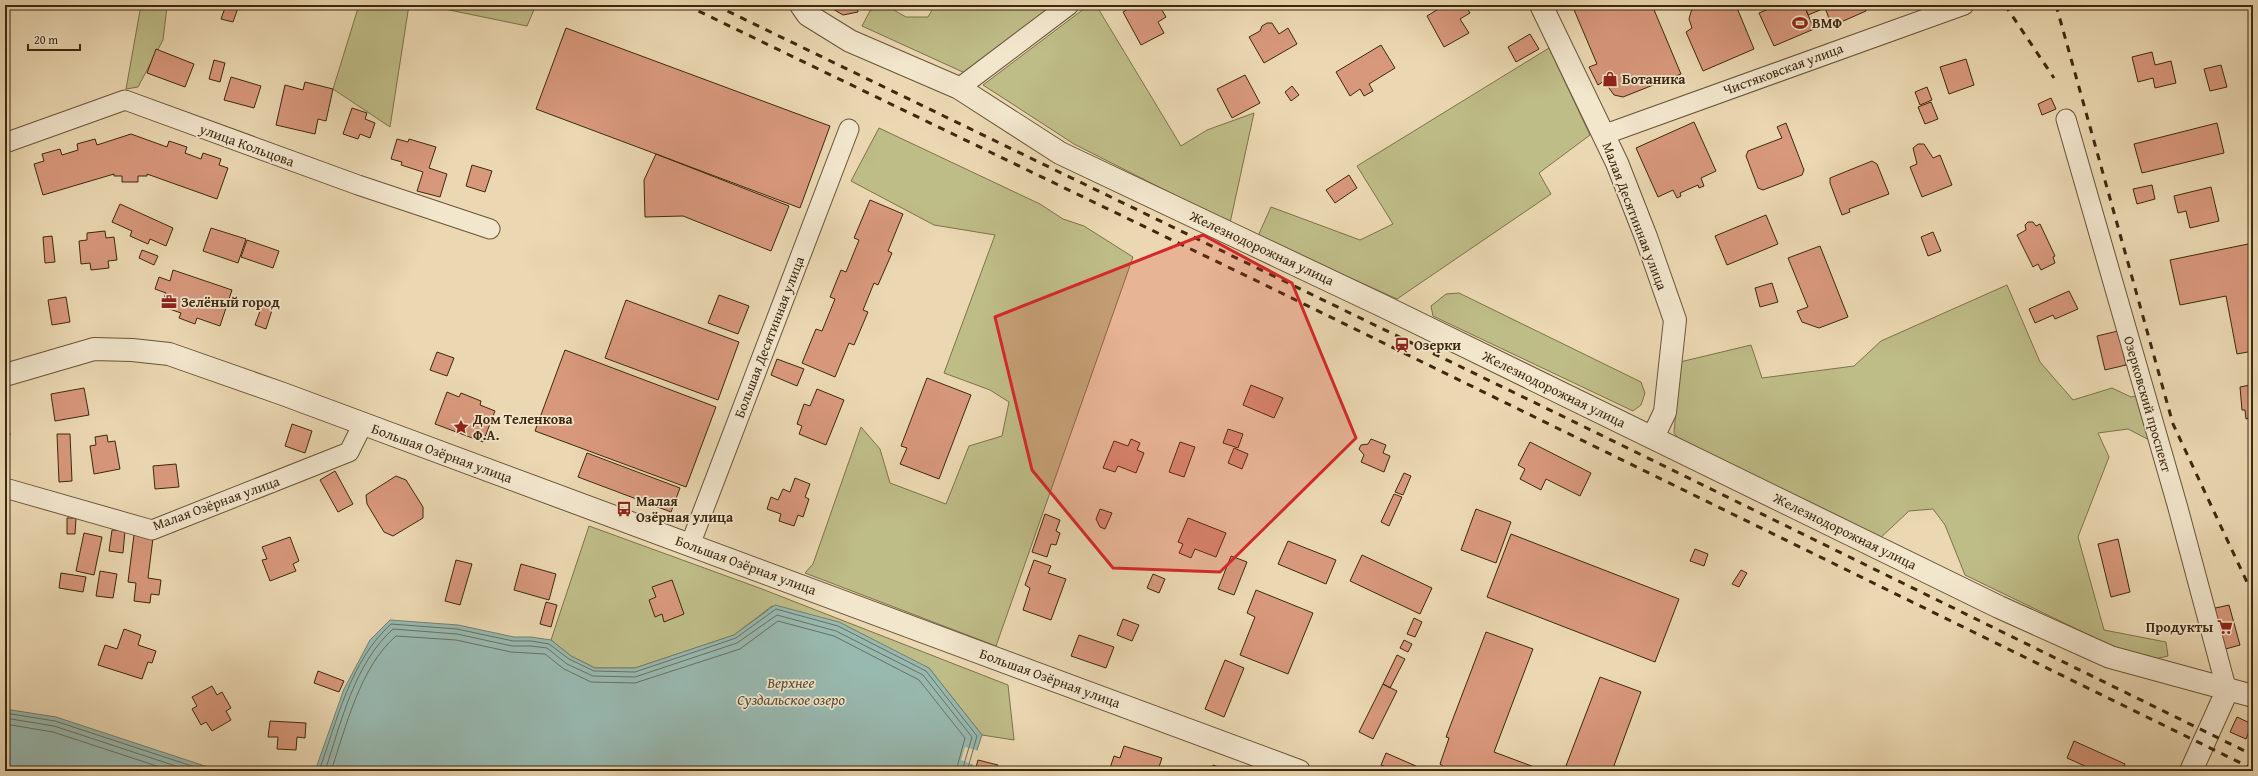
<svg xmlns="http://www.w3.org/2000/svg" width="2258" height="776" font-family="'Gentium Book Plus',serif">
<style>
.green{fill:#bebc87;stroke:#7e724a}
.water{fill:#98b9b0;stroke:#747f6f}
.pier{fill:#ebd8b2}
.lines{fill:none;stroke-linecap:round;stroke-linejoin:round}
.shore{stroke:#6a705f;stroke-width:1}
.stream{stroke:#747f6f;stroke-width:5}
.building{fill:#d8987c;stroke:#3d280e}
.minor-casing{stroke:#685437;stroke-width:21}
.tertiary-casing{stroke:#685437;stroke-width:24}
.minor{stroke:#f2e6cd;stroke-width:19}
.tertiary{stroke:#f2e6cd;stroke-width:22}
.rail{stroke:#3d280e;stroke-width:3;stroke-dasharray:7 7;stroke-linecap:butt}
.marked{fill:#d62828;fill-opacity:0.2;stroke:#d62828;stroke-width:3;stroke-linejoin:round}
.labels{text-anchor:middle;stroke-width:3.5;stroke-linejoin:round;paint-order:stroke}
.poi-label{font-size:14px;font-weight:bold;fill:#3d280e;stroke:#f2e6cd;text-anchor:start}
.street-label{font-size:14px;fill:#3d280e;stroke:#f2e6cd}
.water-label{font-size:15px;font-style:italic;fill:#544c36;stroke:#f2e6cd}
</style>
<rect width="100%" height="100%" fill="#ebd8b2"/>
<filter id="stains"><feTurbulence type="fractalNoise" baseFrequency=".005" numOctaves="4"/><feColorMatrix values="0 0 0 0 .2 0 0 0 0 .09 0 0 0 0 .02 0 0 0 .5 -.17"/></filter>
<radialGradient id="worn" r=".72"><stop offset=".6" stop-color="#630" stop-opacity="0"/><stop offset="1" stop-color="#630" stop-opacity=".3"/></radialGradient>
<!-- green -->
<path class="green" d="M 141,5 L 175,5 L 167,7 L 163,40 L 138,87 L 126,89 Z
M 359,5 L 409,5 L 390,127 L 333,89 Z
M 425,5 L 536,5 L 527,26 Z
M 881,5 L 885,5 L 906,17 L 928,17 L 935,5 L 1056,5 L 965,73 L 862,26 L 870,11 Z
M 1089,5 L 1096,5 L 1181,146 L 1207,130 L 1254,113 L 1230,223 L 1074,144 L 983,85 Z
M 1549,48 L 1590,135 L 1539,173 L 1551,194 L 1397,299 L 1258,236 L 1271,207 L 1360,240 L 1393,224 L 1357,166 Z
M 879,128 L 1040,204 L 1063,219 L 1084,226 L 1133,257 L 996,646 L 805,573 L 813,564 L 861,427 L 880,449 L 890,483 L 946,504 L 969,446 L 1002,436 L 1009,402 L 990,390 L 944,373 L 995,235 L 934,225 L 851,181 Z
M 2007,285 L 2040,362 L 2073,400 L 2112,388 L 2131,397 L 2140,395 L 2155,443 L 2128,429 L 2098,433 L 2109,457 L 2078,537 L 2104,630 L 2166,642 L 2168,656 L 2155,659 L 2126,653 L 1965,575 L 1945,525 L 1933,509 L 1909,511 L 1877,541 L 1685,446 L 1674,433 L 1680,362 L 1751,345 L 1762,378 L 1854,366 L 1881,341 Z
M 1459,293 L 1641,382 L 1645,393 L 1641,405 L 1633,411 L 1433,316 L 1431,306 L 1446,294 Z
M 589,526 L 762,589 L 1008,685 L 1014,740 L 982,735 L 929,668 L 772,606 L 734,635 L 635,668 L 595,668 L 571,656 L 551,640 Z"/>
<!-- water -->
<path class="water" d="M 775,605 L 839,622 L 929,668 L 982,735 L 970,771 L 315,771 L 344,689 L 370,640 L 390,620 L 458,625 L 514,637 L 531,637 L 551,640 L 571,656 L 595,668 L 635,668 L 734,635 Z
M 5,709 L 56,717 L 220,771 L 5,771 Z"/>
<!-- pier -->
<path class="pier" d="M 965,747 L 979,751 L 974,765 L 961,760 Z"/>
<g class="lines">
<!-- shore -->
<path class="shore" d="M 5,713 L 55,721 L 207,771
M 5,718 L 54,726 L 191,771
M 5,724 L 53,732 L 172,771
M 319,771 C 337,721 350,661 391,624 L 457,629 L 513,641 L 531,641 L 549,644 L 569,659 L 594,671 L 635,672 L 736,638 L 776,609 L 838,626 L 926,671 L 977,736 L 967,771
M 325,771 C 341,723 354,664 393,629 L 457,634 L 512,646 L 531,646 L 547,648 L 567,664 L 593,676 L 635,677 L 737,643 L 777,615 L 836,631 L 923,675 L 972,737 L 962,771
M 331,771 C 346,727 360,667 396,636 L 456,640 L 511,652 L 545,654 L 564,669 L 591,682 L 635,683 L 740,649 L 778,621 L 834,636 L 919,680 L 965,738 L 956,771"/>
<!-- stream -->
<path class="stream" d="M 1918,5 L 1921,12"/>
</g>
<!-- building -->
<path class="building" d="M 226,5 L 239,5 L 233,22 L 221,19 Z
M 826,5 L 857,5 L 858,12 L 843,15 Z
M 1135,5 L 1159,5 L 1166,17 L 1158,22 L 1164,33 L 1141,45 L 1123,12 Z
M 1445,5 L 1465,5 L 1470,13 L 1460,19 L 1469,33 L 1444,47 L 1427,16 Z
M 1572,5 L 1652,5 L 1681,74 L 1623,97 L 1614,95 L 1604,81 L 1598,85 L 1589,67 L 1597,64 Z
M 1693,5 L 1730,5 L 1732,10 L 1737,8 L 1754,49 L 1703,71 L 1686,32 L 1692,28 L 1689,19 Z
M 1778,5 L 1804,5 L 1814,29 L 1774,46 L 1759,13 Z
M 1804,5 L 1864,5 L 1866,11 L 1832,26 L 1825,8 L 1808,15 Z
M 1267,23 L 1272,23 L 1279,34 L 1288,28 L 1297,44 L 1264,63 L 1249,37 L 1260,31 L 1262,26 Z
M 566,28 L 830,126 L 800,208 L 536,109 Z
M 1530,34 L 1539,49 L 1516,62 L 1508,47 Z
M 1381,45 L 1395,68 L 1369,84 L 1373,91 L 1364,96 L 1360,89 L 1350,96 L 1336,72 Z
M 156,49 L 194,64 L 185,87 L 147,73 Z
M 2152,52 L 2155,65 L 2171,61 L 2176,83 L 2155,88 L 2153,78 L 2138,82 L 2132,57 Z
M 1966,59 L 1974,85 L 1949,94 L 1940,67 Z
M 214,60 L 225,63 L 220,82 L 209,79 Z
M 2221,65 L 2227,87 L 2210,91 L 2204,69 Z
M 1245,75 L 1260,103 L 1232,118 L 1217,89 Z
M 231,77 L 261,86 L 254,108 L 224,100 Z
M 305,82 L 333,89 L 326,121 L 318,119 L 315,134 L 276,125 L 285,85 L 303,90 Z
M 1292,86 L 1299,95 L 1291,101 L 1285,92 Z
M 1927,87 L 1932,100 L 1920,105 L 1915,92 Z
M 2051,98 L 2056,109 L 2042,115 L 2038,104 Z
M 1931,102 L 1938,119 L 1925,124 L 1918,107 Z
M 352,108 L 367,113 L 365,119 L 375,123 L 370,138 L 360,134 L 358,139 L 343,134 Z
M 1694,122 L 1716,171 L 1701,178 L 1704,186 L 1699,188 L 1698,185 L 1680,193 L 1681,196 L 1677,198 L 1673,190 L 1658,197 L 1636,148 Z
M 1786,123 L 1804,170 L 1802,175 L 1763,190 L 1758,188 L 1746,156 L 1748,151 L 1782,138 L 1777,127 Z
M 2217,123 L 2224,153 L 2142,173 L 2134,144 Z
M 131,134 L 167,147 L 169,141 L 187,147 L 185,153 L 201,159 L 203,153 L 221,159 L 219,165 L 228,168 L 217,199 L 147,174 L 147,176 L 138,176 L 138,182 L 122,182 L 122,176 L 114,176 L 114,174 L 43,195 L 34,164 L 44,161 L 42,154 L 60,149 L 62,155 L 78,150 L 77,144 L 95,139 L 97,145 Z
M 397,139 L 408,142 L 409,139 L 436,147 L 429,168 L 447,174 L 440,197 L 417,191 L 423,172 L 401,165 L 402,162 L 391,159 Z
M 1918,144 L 1924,144 L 1933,158 L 1940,155 L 1952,185 L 1922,197 L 1910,167 L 1917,164 L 1913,148 Z
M 656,154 L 789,206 L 771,251 L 683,216 L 645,217 L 644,180 Z
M 1872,161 L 1877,164 L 1889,194 L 1849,209 L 1850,212 L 1842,215 L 1830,183 L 1830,178 Z
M 472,165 L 492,171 L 485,192 L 466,186 Z
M 1349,175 L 1357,188 L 1335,203 L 1326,190 Z
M 2152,185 L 2155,199 L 2137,204 L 2133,189 Z
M 2211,187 L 2219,221 L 2190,228 L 2186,211 L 2178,213 L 2174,196 Z
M 870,200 L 903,214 L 888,251 L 892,253 L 878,285 L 874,283 L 863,310 L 868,312 L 854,345 L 849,343 L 835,377 L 802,363 L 816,329 L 822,331 L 835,299 L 830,297 L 841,270 L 846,272 L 859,240 L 854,238 Z
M 120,204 L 173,228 L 166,246 L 150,239 L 148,244 L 130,236 L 132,231 L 112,222 Z
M 1766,215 L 1778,244 L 1727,265 L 1715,236 Z
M 2028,222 L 2033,222 L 2036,226 L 2040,224 L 2055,256 L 2053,257 L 2055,263 L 2041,270 L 2038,264 L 2033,267 L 2017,235 L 2026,230 L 2025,225 Z
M 211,228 L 246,239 L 238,263 L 203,251 Z
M 105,231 L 106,238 L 114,237 L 117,260 L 108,261 L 109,268 L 91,270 L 90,263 L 81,264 L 79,241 L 87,240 L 87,233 Z
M 1933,232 L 1941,251 L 1928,256 L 1921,237 Z
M 52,236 L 55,262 L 45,263 L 43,237 Z
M 247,240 L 279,251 L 273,268 L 241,257 Z
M 2253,243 L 2253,351 L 2237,354 L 2226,296 L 2180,305 L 2170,260 Z
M 1820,246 L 1848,317 L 1819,328 L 1802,322 L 1797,311 L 1808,307 L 1788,258 Z
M 142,250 L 158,256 L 154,265 L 139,258 Z
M 173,270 L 232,290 L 220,326 L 197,318 L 195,324 L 179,318 L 181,313 L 161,306 L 166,293 L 155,289 L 159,277 L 170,281 Z
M 1772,283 L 1778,302 L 1760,307 L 1755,288 Z
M 2069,291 L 2078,309 L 2055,319 L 2053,315 L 2035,323 L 2029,309 Z
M 719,295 L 749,306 L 738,334 L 708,323 Z
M 66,297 L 70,322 L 52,325 L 48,300 Z
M 626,300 L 739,342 L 718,400 L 605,358 Z
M 263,303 L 273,307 L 266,329 L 255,325 Z
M 2118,331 L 2126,365 L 2105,370 L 2097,336 Z
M 565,350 L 716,407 L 686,487 L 535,431 Z
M 437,352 L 454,358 L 447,376 L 430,370 Z
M 777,359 L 804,369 L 797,386 L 771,375 Z
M 927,378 L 971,395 L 939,479 L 900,464 L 907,448 L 901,446 Z
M 2253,379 L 2253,417 L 2246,419 L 2245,410 L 2242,410 L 2240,387 L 2250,385 L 2250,380 Z
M 1251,385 L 1283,398 L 1274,418 L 1243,405 Z
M 84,388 L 89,415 L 55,421 L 51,394 Z
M 817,389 L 844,400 L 826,445 L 799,434 L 802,426 L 797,424 L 804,404 L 810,406 Z
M 447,392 L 459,397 L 461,393 L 481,401 L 480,405 L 495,411 L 483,442 L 435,424 Z
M 5,404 L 10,435 L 5,435 Z
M 292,424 L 312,431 L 305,453 L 285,446 Z
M 1228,429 L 1243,434 L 1238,448 L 1223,443 Z
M 57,434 L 70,434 L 72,481 L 59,482 Z
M 107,435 L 108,442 L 115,441 L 120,469 L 94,474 L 90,446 L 96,445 L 95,437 Z
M 1131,439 L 1140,443 L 1137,450 L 1144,453 L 1136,473 L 1118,466 L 1115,472 L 1103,468 L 1114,441 L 1128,446 Z
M 1371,439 L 1386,445 L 1383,453 L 1390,456 L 1384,472 L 1361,462 L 1364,455 L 1359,449 L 1361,445 L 1368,444 Z
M 1180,442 L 1195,447 L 1184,477 L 1169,472 Z
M 1530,442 L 1591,473 L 1580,496 L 1546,479 L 1541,490 L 1520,479 L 1525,469 L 1518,465 Z
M 1234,448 L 1248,454 L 1242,469 L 1228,463 Z
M 587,453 L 680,488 L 671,512 L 578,477 Z
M 176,464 L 179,487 L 155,489 L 153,466 Z
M 335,471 L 353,504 L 338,512 L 320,480 Z
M 1404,473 L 1411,476 L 1403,495 L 1395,492 Z
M 396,476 L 406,480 L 423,507 L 423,518 L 393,536 L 384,532 L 367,504 L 366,495 Z
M 795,478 L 810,484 L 805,497 L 809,499 L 803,517 L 798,515 L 794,526 L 779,521 L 781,514 L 767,509 L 771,497 L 778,500 L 783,489 L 790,492 Z
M 1394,494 L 1402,497 L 1389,526 L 1381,522 Z
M 1100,509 L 1112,513 L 1105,529 L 1100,527 L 1096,519 Z
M 1476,509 L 1511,522 L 1496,563 L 1461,550 Z
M 1045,514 L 1060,520 L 1056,531 L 1060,533 L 1056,545 L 1051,544 L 1047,557 L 1032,552 Z
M 67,518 L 76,518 L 75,534 L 67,534 Z
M 1188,518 L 1226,533 L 1216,557 L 1195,549 L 1191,558 L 1179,553 L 1183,544 L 1178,542 Z
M 112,530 L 125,531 L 123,553 L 109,551 Z
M 84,533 L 102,537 L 94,575 L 76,571 Z
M 1511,534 L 1679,599 L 1655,662 L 1487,597 Z
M 134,535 L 153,538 L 148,578 L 161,580 L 159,595 L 151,594 L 150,603 L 134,601 L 136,583 L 128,582 Z
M 290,537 L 299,561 L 293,564 L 296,571 L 270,581 L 262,560 L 267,559 L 262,547 Z
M 2118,539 L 2130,592 L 2111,597 L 2098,544 Z
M 1288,541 L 1336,560 L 1326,584 L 1278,564 Z
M 1695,549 L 1708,554 L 1704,566 L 1690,561 Z
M 1362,555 L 1432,588 L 1420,614 L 1350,581 Z
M 1231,556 L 1247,562 L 1234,595 L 1218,589 Z
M 456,560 L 472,564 L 460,605 L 445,601 Z
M 1034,560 L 1051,566 L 1048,573 L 1066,579 L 1051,620 L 1023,610 L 1030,588 L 1025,585 Z
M 521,564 L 556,574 L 549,600 L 514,590 Z
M 1741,570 L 1747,573 L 1739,587 L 1732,584 Z
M 100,571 L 117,574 L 113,598 L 96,596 Z
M 61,573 L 86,577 L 83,592 L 59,588 Z
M 1153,574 L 1165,579 L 1159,593 L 1147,588 Z
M 672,580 L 684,614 L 664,622 L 662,614 L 655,617 L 649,600 L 656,597 L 652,587 Z
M 1256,590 L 1313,613 L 1288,674 L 1240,655 L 1255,617 L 1247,613 Z
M 546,602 L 557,605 L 551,627 L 540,624 Z
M 2229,605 L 2240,645 L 2222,650 L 2211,609 Z
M 1414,618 L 1422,622 L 1415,637 L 1407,634 Z
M 1123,619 L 1139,625 L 1132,641 L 1117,635 Z
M 124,629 L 141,635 L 138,645 L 156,651 L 152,663 L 148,662 L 142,679 L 98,665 L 105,645 L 117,649 Z
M 1486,632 L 1533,649 L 1494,752 L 1545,771 L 1445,771 L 1443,766 L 1440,764 L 1449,738 L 1446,737 Z
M 1079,635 L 1114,647 L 1106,668 L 1071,656 Z
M 1404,640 L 1412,644 L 1408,652 L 1400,648 Z
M 1397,655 L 1405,659 L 1390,688 L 1383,684 Z
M 1225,660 L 1244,668 L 1224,717 L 1205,709 Z
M 318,671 L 344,681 L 339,692 L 314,683 Z
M 1600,677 L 1641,692 L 1612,771 L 1564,771 Z
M 1383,684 L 1397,691 L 1373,739 L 1359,732 Z
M 212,686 L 217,695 L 222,692 L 231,708 L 226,711 L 231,720 L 212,731 L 206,722 L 201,725 L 192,709 L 197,706 L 192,697 Z
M 2237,717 L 2252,724 L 2246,739 L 2230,732 Z
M 270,721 L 306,723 L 305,738 L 297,737 L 296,750 L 277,749 L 278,737 L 268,737 Z
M 2074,741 L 2125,764 L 2122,771 L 2096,771 L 2067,758 Z
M 1124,746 L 1162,758 L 1158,770 L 1163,771 L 1109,771 L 1114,756 L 1120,758 Z
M 1386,753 L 1416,766 L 1414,771 L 1396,771 L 1381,765 Z
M 978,760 L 998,765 L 997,771 L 975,771 Z
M 1213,765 L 1229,771 L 1211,771 Z"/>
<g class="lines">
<defs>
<path id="minor" d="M 959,88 L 1069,5
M 2066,119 L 2178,508 L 2227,691
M 1603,135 L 1964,5
M 5,143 L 125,100 L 358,185 L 490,229
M 5,488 L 152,530 L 349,452 L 363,424
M 690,545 L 849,129"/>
<path id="tertiary" d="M 801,5 L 808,15 L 850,41 L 959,88 L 1060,153 L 1383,306 L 1999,607 L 2110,657 L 2253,696
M 1541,5 L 1617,163 L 1646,237 L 1675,320 L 1665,412 L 1653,437
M 5,375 L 94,349 L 132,350 L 169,354 L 283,394 L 1299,771
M 2191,771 L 2227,691"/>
</defs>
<!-- minor casing -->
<use href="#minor" class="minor-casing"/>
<!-- tertiary casing -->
<use href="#tertiary" class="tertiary-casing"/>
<!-- minor -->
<use href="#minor" class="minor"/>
<!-- tertiary -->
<use href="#tertiary" class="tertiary"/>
<!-- rail -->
<path class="rail" d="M 686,5 L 1259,282 L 2253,769
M 715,5 L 1554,412 L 2253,755
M 2005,5 L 2054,78
M 2056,5 L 2173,424 L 2253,595"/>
</g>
<!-- marked area -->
<path class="marked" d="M 1203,235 L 1292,283 L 1356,438 L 1220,572 L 1113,568 L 1032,470 L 995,317 Z"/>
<!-- icons -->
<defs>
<symbol id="stadium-bare" viewBox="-9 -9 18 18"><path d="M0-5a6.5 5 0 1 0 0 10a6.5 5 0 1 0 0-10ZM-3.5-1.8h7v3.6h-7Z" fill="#8f2418" stroke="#f2e6cd" stroke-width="2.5" paint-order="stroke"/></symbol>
<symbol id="shop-bare" viewBox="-9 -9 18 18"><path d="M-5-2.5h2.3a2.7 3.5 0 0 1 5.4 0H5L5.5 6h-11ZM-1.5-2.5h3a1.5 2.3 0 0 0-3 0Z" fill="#8f2418" stroke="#f2e6cd" stroke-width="2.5" paint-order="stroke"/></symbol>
<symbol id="office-bare" viewBox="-9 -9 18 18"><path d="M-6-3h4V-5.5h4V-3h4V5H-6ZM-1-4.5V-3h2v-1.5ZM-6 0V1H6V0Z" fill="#8f2418" stroke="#f2e6cd" stroke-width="2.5" paint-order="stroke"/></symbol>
<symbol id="station-bare" viewBox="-9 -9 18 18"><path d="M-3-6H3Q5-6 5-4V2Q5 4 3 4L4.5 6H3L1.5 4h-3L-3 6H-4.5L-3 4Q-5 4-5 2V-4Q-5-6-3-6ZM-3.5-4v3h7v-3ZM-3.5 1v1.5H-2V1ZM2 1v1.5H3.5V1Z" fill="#8f2418" stroke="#f2e6cd" stroke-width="2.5" paint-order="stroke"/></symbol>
<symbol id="sight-bare" viewBox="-9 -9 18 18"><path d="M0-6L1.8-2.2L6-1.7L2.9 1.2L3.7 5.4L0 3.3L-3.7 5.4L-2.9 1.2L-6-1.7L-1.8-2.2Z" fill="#8f2418" stroke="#f2e6cd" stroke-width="2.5" paint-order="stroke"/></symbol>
<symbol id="bus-bare" viewBox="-9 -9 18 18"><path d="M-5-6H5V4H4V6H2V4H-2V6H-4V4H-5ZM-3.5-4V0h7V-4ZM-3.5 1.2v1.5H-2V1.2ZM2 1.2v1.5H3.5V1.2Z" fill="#8f2418" stroke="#f2e6cd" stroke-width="2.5" paint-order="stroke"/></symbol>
<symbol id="supermarket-bare" viewBox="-9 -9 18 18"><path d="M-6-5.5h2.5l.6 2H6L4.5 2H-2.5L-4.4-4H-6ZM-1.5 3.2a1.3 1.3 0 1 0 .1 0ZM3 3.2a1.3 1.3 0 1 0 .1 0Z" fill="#8f2418" stroke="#f2e6cd" stroke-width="2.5" paint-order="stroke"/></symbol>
</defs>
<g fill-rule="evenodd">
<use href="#stadium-bare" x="1789" y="12" width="22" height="22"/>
<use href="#shop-bare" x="1599" y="68" width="22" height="22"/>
<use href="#office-bare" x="158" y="291" width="22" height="22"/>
<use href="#station-bare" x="1391" y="334" width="22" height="22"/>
<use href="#sight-bare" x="450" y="416" width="22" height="22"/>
<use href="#bus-bare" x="613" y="498" width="22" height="22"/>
<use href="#supermarket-bare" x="2214" y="616" width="22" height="22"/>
</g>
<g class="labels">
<!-- poi labels -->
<g class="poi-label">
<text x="1812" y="28">ВМФ</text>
<text x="1622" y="84">Ботаника</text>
<text x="181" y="307">Зелёный город</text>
<text x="1414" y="350">Озерки</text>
<text x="473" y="424">Дом Теленкова<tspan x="473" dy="16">Ф.А.</tspan></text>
<text x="636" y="506">Малая<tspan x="636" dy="16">Озёрная улица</tspan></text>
<text x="2213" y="632" text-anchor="end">Продукты</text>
</g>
<!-- street labels -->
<g class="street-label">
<text transform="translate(1783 69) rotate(-20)" y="5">Чистяковская улица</text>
<text transform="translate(247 145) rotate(20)" y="5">улица Кольцова</text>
<text transform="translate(1635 216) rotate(69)" y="5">Малая Десятинная улица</text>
<text transform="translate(1262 248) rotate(25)" y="5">Железнодорожная улица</text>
<text transform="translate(769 337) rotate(-69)" y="5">Большая Десятинная улица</text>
<text transform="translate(1554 389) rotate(26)" y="5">Железнодорожная улица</text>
<text transform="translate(2148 404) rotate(74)" y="5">Озерковский проспект</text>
<text transform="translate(442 453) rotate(20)" y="5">Большая Озёрная улица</text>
<text transform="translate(216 503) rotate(-20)" y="5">Малая Озёрная улица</text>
<text transform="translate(1845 531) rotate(26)" y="5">Железнодорожная улица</text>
<text transform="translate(746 565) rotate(20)" y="5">Большая Озёрная улица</text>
<text transform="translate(1050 678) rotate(20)" y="5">Большая Озёрная улица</text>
</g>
<!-- water labels -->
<g class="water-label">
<text x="791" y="688">Верхнее<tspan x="791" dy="17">Суздальское озеро</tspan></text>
</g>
</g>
<!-- margin -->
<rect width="2258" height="776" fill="none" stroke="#ebd8b2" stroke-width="20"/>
<rect x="6" y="6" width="2246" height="764" fill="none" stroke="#3d280e" stroke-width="2"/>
<rect x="10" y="10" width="2238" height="756" fill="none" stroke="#3d280e"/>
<!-- scale -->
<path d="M28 44v6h52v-6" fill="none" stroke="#3d280e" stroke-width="2"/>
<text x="34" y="44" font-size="12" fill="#3d280e" stroke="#f2e6cd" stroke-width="3" paint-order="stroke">20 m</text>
<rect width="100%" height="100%" filter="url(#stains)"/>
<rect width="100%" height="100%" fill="url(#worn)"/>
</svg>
